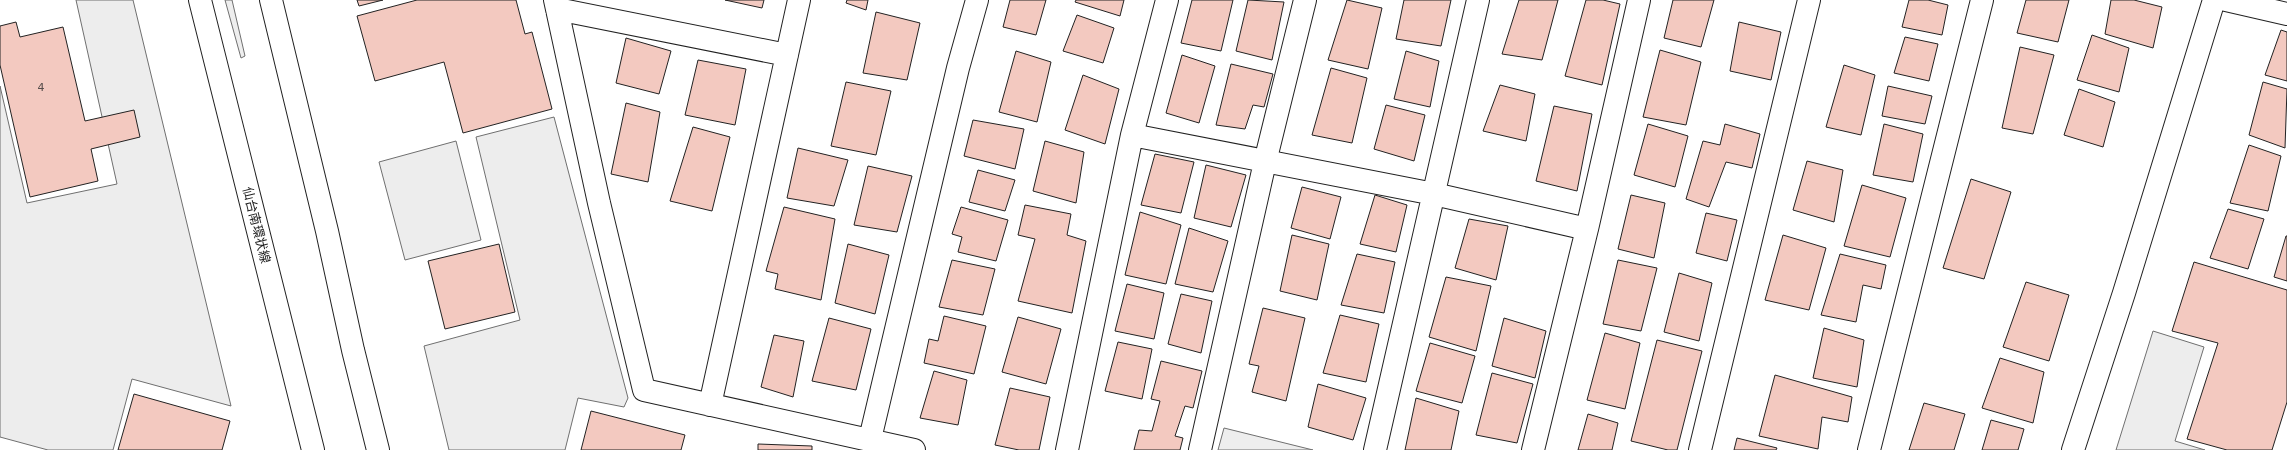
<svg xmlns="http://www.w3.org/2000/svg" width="2287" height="450" font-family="'DejaVu Sans','Noto Sans JP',sans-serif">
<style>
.green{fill:#eee;stroke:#6f6f6f}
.parking{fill:#ededed;stroke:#6f6f6f}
.building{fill:#f3c9c0;stroke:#222}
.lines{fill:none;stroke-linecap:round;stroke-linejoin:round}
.minor-casing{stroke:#222;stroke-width:24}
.major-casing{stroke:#222;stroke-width:24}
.minor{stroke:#fff;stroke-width:22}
.major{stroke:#fff;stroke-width:22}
.labels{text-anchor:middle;stroke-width:3;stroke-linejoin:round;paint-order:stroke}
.number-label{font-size:11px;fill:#564c4a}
.street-label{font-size:13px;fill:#222;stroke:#fff}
</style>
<rect width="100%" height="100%" fill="#fff"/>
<!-- green -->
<path class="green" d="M 225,0 L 232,0 L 245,56 L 241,58 Z
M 1224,428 L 1313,450 L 1218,450 Z"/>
<!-- parking -->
<path class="parking" d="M 76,0 L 133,0 L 231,406 L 132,379 L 113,450 L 48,450 L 0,437 L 0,86 L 27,203 L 117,184 Z
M 554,117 L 628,398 L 624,407 L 578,398 L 565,450 L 449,450 L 424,346 L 520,320 L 476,137 Z
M 456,141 L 481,240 L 405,260 L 379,162 Z
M 2153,331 L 2204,347 L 2175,441 L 2205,450 L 2116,450 Z"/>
<!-- building -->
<path class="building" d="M 357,0 L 383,0 L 359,6 Z
M 417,0 L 516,0 L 525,34 L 532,32 L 552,109 L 463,133 L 444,62 L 375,81 L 357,16 Z
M 725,0 L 764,0 L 762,8 Z
M 847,0 L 868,0 L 866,10 L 846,3 Z
M 1010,0 L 1046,0 L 1036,35 L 1003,27 Z
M 1076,0 L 1124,0 L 1120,16 L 1075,2 Z
M 1192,0 L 1233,0 L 1221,51 L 1181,43 Z
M 1248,0 L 1284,2 L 1272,60 L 1236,51 Z
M 1347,0 L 1382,8 L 1368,69 L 1328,60 Z
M 1404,0 L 1451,0 L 1441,46 L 1396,39 Z
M 1519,0 L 1558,0 L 1542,60 L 1502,54 Z
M 1586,0 L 1603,0 L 1620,4 L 1602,85 L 1565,76 Z
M 1673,0 L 1714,0 L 1701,47 L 1664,38 Z
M 1909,0 L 1928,0 L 1948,5 L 1942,35 L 1902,27 Z
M 2026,0 L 2069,0 L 2058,42 L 2017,33 Z
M 2111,0 L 2134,0 L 2162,7 L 2153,48 L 2105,34 Z
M 876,12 L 920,23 L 907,80 L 863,73 Z
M 1077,15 L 1114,28 L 1103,63 L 1063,51 Z
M 16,22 L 20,37 L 63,27 L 85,121 L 134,110 L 140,137 L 91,149 L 98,181 L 30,197 L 0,65 L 0,26 Z
M 1739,22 L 1781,32 L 1771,80 L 1730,71 Z
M 2281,30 L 2287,32 L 2287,81 L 2265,75 Z
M 2092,35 L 2129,48 L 2119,92 L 2077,80 Z
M 1905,37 L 1938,44 L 1929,81 L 1894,73 Z
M 626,38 L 671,51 L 659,94 L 616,83 Z
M 2020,47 L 2054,55 L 2033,134 L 2002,128 Z
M 1660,50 L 1701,62 L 1686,125 L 1643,117 Z
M 1016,51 L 1051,62 L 1037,122 L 999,112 Z
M 1406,51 L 1439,61 L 1430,107 L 1394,99 Z
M 1182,55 L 1215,66 L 1199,123 L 1166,113 Z
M 698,60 L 746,69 L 735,125 L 685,115 Z
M 1231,64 L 1273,74 L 1264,107 L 1253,105 L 1245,129 L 1216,125 Z
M 1844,65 L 1875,75 L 1861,135 L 1826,127 Z
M 1331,68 L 1367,78 L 1352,143 L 1312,135 Z
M 1083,75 L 1119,89 L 1105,144 L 1065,130 Z
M 846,82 L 891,91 L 876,155 L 831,146 Z
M 2263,82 L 2287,89 L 2285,148 L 2249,135 Z
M 1500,85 L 1535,94 L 1526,141 L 1483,131 Z
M 1888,86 L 1932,96 L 1925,124 L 1882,116 Z
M 2079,89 L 2115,102 L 2103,147 L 2064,135 Z
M 626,103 L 660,112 L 648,182 L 611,174 Z
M 1386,105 L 1425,115 L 1414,161 L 1374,149 Z
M 1554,106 L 1592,114 L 1577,191 L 1536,181 Z
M 973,120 L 1024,129 L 1015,169 L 964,156 Z
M 1648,124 L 1688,136 L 1675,187 L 1634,175 Z
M 1725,124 L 1760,134 L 1752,168 L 1726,162 L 1709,207 L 1686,199 L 1703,141 L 1720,145 Z
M 1884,124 L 1923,134 L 1913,182 L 1873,175 Z
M 693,127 L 730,137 L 712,211 L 670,201 Z
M 1045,141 L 1084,152 L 1076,203 L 1033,191 Z
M 2249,145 L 2281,156 L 2268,211 L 2230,203 Z
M 798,148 L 848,160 L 834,206 L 787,198 Z
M 1155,154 L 1194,162 L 1181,213 L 1141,205 Z
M 1807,161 L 1843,170 L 1834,222 L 1793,210 Z
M 1206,165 L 1246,175 L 1231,227 L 1194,218 Z
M 868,166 L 912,176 L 897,232 L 854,225 Z
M 978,170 L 1015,180 L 1005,211 L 969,202 Z
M 1971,179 L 2011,192 L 1984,279 L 1943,268 Z
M 1862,185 L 1906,198 L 1890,257 L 1844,246 Z
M 1302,187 L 1341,197 L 1330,239 L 1291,228 Z
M 1375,195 L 1407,205 L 1396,252 L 1360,244 Z
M 1631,195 L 1665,203 L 1654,258 L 1618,249 Z
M 1025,205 L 1071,214 L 1067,235 L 1086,241 L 1072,313 L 1018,301 L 1035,239 L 1018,235 Z
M 784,207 L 835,219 L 821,300 L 775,289 L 778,274 L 766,271 Z
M 961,207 L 1008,220 L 996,261 L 958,252 L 962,237 L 952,234 Z
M 2228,209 L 2264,219 L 2248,269 L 2210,258 Z
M 1140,212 L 1181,225 L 1166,284 L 1125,275 Z
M 1706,213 L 1737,220 L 1727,261 L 1696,253 Z
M 1469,219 L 1508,226 L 1496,280 L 1455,268 Z
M 1189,228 L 1228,241 L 1213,292 L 1175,284 Z
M 1292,235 L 1329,244 L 1317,300 L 1280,291 Z
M 1783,235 L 1826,248 L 1809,310 L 1765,300 Z
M 2286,236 L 2287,236 L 2287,281 L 2274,277 Z
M 499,244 L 515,312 L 445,329 L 428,261 Z
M 848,244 L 889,255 L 875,314 L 835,303 Z
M 1357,254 L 1395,262 L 1384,313 L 1341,305 Z
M 1840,254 L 1886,265 L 1881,289 L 1863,285 L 1856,322 L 1821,315 Z
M 952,260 L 995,269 L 983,315 L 939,307 Z
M 1618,260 L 1657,268 L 1641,331 L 1603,324 Z
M 2194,262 L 2287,290 L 2287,402 L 2272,450 L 2227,450 L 2187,439 L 2218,343 L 2172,331 Z
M 1679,273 L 1712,283 L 1699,341 L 1664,332 Z
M 1446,277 L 1491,286 L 1476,351 L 1429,337 Z
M 2026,282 L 2069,295 L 2049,361 L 2003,347 Z
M 1127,284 L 1164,293 L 1154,339 L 1115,331 Z
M 1181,294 L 1212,301 L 1201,353 L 1168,344 Z
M 1263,308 L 1305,318 L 1286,401 L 1252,392 L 1259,366 L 1249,364 Z
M 1340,315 L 1379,324 L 1366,382 L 1323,373 Z
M 944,316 L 986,326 L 974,374 L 924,363 L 929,339 L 938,341 Z
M 1018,317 L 1061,329 L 1046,384 L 1002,372 Z
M 829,318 L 871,329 L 856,390 L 812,381 Z
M 1504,318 L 1546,331 L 1535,378 L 1492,366 Z
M 1824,328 L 1864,340 L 1857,387 L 1813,378 Z
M 1605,333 L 1640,343 L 1625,409 L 1587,400 Z
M 774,335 L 804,341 L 793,397 L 761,387 Z
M 1657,340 L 1702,351 L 1677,450 L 1668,450 L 1631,441 Z
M 1118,342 L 1152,349 L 1142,399 L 1105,391 Z
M 1430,343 L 1475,356 L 1462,403 L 1416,391 Z
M 2000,358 L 2044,372 L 2033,423 L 1982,408 Z
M 1161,361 L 1202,371 L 1193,408 L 1185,406 L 1175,436 L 1183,438 L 1180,450 L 1134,450 L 1139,430 L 1152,431 L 1160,401 L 1151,399 Z
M 934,371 L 967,380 L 958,425 L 920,418 Z
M 1492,373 L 1533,384 L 1517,443 L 1476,435 Z
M 1775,375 L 1852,397 L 1848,422 L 1822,417 L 1818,449 L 1759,436 Z
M 1318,384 L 1366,398 L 1353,440 L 1308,427 Z
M 1010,388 L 1050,397 L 1039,450 L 1019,450 L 995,445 Z
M 134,394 L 230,421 L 222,450 L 118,450 Z
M 1416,398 L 1459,411 L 1451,450 L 1405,450 Z
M 1924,403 L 1965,414 L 1954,450 L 1909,450 Z
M 591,411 L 685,435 L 681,450 L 581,450 Z
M 1588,414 L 1618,423 L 1612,450 L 1578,450 Z
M 1991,420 L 2024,429 L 2018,450 L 1982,450 Z
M 1737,438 L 1777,448 L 1776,450 L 1734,450 Z
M 758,444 L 812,446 L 812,450 L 758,450 Z"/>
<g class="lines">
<defs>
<path id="minor" d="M 555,0 L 599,203 L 644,390 L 914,450
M 2226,0 L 2287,14
M 557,9 L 787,55
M 1132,135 L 1434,194 L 1587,229 L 1533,450
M 1587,229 L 1639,0
M 710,405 L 799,0
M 870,439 L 958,68 L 977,0
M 1067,450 L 1132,135 L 1167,0
M 1200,450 L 1265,162 L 1305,0
M 1375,450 L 1478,0
M 1700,450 L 1809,0
M 1869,450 L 1982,0
M 2073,450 L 2124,293 L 2214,0"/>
<path id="major" d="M 200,0 L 313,450
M 271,0 L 327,231 L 353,350 L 378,450"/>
</defs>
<!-- minor casing -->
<use href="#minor" class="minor-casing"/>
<!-- major casing -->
<use href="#major" class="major-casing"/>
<!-- minor -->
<use href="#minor" class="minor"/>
<!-- major -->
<use href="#major" class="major"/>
</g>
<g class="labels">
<!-- number labels -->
<g class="number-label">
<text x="41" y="91">4</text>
</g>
<!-- street labels -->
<g class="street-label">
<text transform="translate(257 225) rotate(76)" y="5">仙台南環状線</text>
</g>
</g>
</svg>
